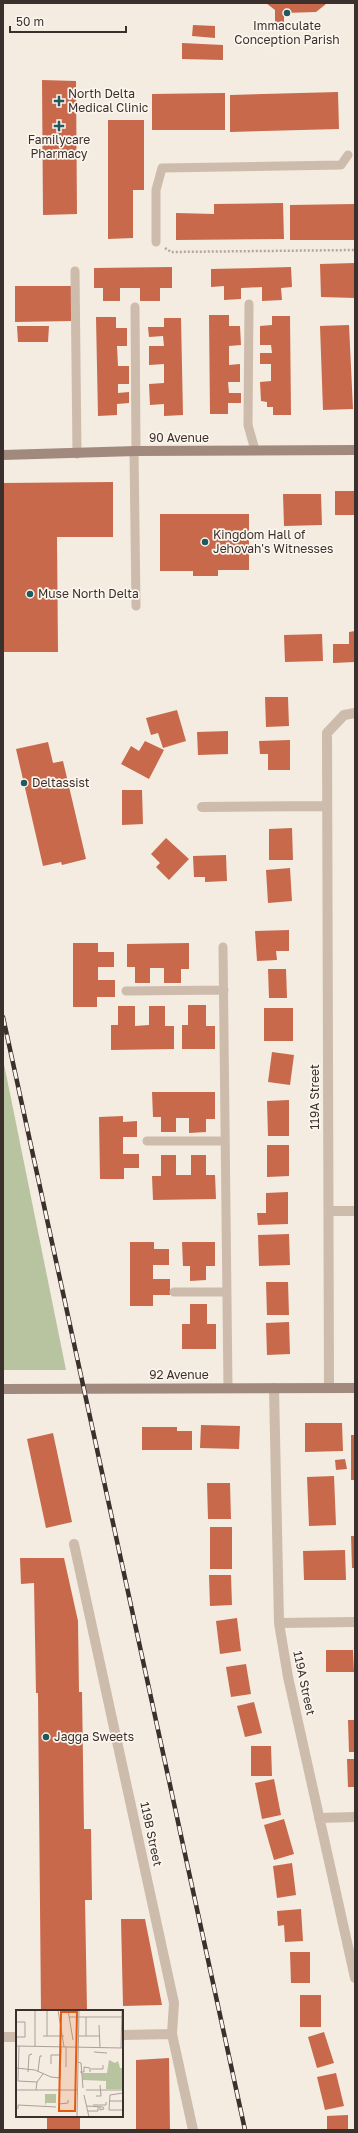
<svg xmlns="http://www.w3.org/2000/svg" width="358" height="2133" font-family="'Golos Text',sans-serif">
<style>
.green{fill:#b8c4a0}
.building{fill:#c8694b}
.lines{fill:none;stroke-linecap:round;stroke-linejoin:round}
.path{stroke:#b9a596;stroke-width:2.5;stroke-dasharray:2 2;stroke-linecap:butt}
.lane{stroke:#cdbbac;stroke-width:9}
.street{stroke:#cdbbac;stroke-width:10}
.secondary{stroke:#a18a7d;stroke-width:10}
.rail-casing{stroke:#3b302b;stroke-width:4.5}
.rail{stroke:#fbf5ee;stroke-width:3;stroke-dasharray:9;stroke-linecap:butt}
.poi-dot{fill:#1f5a5e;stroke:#fbf5ee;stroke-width:1.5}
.labels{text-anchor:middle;stroke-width:3.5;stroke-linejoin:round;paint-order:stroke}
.poi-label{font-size:12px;fill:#3b302b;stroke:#fbf5ee;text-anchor:start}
.street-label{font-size:12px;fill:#3b302b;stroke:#fbf5ee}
.inset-road{fill:none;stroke:#aaa098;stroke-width:1}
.view{fill:#e8590c;fill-opacity:0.15;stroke:#e8590c;stroke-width:2}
.inset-edge{fill:none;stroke:#3b302b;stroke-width:2}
</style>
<rect width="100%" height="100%" fill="#f4ebe1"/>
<!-- green -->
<path class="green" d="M 3,1059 L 66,1370 L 3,1370 Z"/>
<!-- building -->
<path class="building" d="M 266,3 L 326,3 L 326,4 L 316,12 L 284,13 L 284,22 L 275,22 L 275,10 Z
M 193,25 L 215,26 L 215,38 L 192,36 Z
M 182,43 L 223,45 L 223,60 L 182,59 Z
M 42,80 L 76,81 L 77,214 L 43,215 Z
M 338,92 L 339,129 L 230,132 L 230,95 Z
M 225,93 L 225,130 L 152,130 L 152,94 Z
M 108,120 L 144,120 L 144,190 L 133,190 L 133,238 L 108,239 Z
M 283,203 L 284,239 L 176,240 L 176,213 L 214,214 L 214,204 Z
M 355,204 L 355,240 L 290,240 L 290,205 Z
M 355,263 L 355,298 L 321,297 L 320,264 Z
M 172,267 L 172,288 L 160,288 L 160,301 L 140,301 L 140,288 L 120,288 L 120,301 L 103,301 L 103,288 L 94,288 L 94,268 Z
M 291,267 L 292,287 L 281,288 L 282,300 L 262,301 L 262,287 L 241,288 L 241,299 L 224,300 L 224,286 L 211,287 L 211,269 Z
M 15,286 L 71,286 L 71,321 L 15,322 Z
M 209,315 L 229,315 L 229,326 L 240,326 L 241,345 L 229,346 L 229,365 L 240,364 L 240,382 L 228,382 L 229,393 L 241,393 L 241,403 L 228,403 L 228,414 L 210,414 Z
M 272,316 L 290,316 L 291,415 L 273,415 L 273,407 L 267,407 L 267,402 L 261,401 L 260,382 L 271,381 L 271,364 L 260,364 L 260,353 L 272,353 L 271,345 L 260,345 L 260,326 L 272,325 Z
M 96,317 L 116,317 L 116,328 L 127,328 L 127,346 L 117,346 L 118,366 L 129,366 L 129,384 L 118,384 L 118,393 L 129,392 L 129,403 L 117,404 L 117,415 L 98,416 Z
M 164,318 L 181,318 L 183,415 L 164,416 L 164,404 L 150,405 L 149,384 L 164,383 L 164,364 L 149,365 L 149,346 L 164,346 L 163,336 L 149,337 L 148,327 L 164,327 Z
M 349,325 L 353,409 L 323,410 L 320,326 Z
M 17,326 L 49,326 L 48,342 L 18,342 Z
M 113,482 L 113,537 L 57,537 L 58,652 L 3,652 L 3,483 Z
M 335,491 L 355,491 L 355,515 L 335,515 Z
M 283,494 L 321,494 L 322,525 L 284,526 Z
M 160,514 L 249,514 L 249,570 L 218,570 L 218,576 L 193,576 L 193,571 L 160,571 Z
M 355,631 L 355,662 L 333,663 L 333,644 L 349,644 L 349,632 Z
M 322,634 L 323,661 L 285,662 L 284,635 Z
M 265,697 L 288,697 L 289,726 L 266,727 Z
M 177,710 L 186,741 L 163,748 L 158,733 L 151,735 L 146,718 Z
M 228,731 L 228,754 L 198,755 L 197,732 Z
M 290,740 L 290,770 L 268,770 L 268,754 L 260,754 L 259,741 Z
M 145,741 L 164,750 L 149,779 L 121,764 L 131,746 L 139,751 Z
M 48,742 L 53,763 L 63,761 L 86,859 L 62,865 L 61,862 L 43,866 L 16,749 Z
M 122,790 L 142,790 L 143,824 L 122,825 Z
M 292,828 L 293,860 L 269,860 L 269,829 Z
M 166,838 L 189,859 L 169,880 L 156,867 L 160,863 L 151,854 Z
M 226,855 L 227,881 L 205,882 L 205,877 L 194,877 L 193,856 Z
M 290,868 L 292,901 L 268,903 L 266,870 Z
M 289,930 L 289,951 L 276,951 L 277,960 L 257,961 L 255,931 Z
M 73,943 L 98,943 L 98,952 L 114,952 L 114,967 L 98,967 L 98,980 L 115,980 L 115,997 L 97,997 L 97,1007 L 73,1007 Z
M 189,943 L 189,969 L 181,969 L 181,983 L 164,983 L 164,968 L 150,968 L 150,983 L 135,983 L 135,967 L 127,967 L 127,944 Z
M 268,969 L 286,969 L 287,998 L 269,998 Z
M 188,1005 L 206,1005 L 206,1026 L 215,1026 L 215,1049 L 182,1049 L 182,1025 L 188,1025 Z
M 118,1006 L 135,1006 L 135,1026 L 149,1025 L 149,1006 L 165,1006 L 165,1026 L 174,1026 L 174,1049 L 111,1050 L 111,1025 L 118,1025 Z
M 264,1008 L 293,1008 L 293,1041 L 264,1041 Z
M 272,1052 L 294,1055 L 290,1085 L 268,1082 Z
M 152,1092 L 215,1092 L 215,1119 L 206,1119 L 206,1132 L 189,1133 L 189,1118 L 176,1118 L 176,1132 L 161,1132 L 161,1117 L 153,1117 Z
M 289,1100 L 289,1136 L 268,1136 L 267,1101 Z
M 123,1116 L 123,1122 L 137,1121 L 137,1137 L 123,1137 L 123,1154 L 139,1154 L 139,1168 L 124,1168 L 124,1179 L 100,1179 L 99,1117 Z
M 267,1145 L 289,1145 L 289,1176 L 267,1177 Z
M 161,1155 L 176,1155 L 176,1175 L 191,1175 L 191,1155 L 206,1155 L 206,1175 L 215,1175 L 216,1199 L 153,1200 L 152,1176 L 161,1176 Z
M 288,1192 L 288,1224 L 258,1225 L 257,1213 L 266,1213 L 266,1193 Z
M 289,1234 L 290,1265 L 259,1266 L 258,1235 Z
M 130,1242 L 154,1242 L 154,1249 L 169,1249 L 169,1265 L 153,1265 L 153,1279 L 170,1279 L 170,1295 L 153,1295 L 153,1306 L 130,1306 Z
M 182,1242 L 215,1242 L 215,1266 L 206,1266 L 206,1280 L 190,1281 L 190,1266 L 183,1266 Z
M 266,1282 L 288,1282 L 289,1315 L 267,1315 Z
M 190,1304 L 207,1304 L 207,1324 L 216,1324 L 216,1349 L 182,1349 L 182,1324 L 190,1324 Z
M 289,1322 L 290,1354 L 267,1355 L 266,1323 Z
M 305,1423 L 342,1423 L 343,1451 L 305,1452 Z
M 201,1425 L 240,1426 L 239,1449 L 200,1448 Z
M 142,1427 L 177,1427 L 177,1431 L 192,1431 L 192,1450 L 142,1450 Z
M 53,1433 L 72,1522 L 46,1528 L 27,1439 Z
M 351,1435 L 355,1435 L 355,1480 L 351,1480 Z
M 345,1459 L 347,1469 L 336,1470 L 335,1460 Z
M 334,1476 L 336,1525 L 309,1526 L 307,1477 Z
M 207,1483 L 230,1483 L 231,1519 L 208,1519 Z
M 210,1527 L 232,1527 L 232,1569 L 210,1569 Z
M 351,1536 L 355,1536 L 355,1568 L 352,1568 Z
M 345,1550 L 346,1580 L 304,1580 L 303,1551 Z
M 20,1558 L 64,1558 L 78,1621 L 79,1692 L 82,1692 L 84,1829 L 91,1829 L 92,1900 L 85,1900 L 87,2010 L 41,2011 L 38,1693 L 36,1693 L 34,1583 L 21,1584 Z
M 209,1575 L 231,1575 L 232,1605 L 210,1606 Z
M 237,1618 L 241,1651 L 220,1654 L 216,1621 Z
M 326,1650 L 353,1650 L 354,1672 L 326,1672 Z
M 246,1664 L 251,1694 L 231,1697 L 226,1667 Z
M 254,1702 L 262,1733 L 245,1737 L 237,1706 Z
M 348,1720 L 355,1720 L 355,1752 L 349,1752 Z
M 251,1746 L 271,1746 L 272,1776 L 251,1776 Z
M 347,1759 L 355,1759 L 355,1787 L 348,1787 Z
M 274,1779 L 281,1815 L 262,1819 L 255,1783 Z
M 284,1819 L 294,1854 L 274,1860 L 264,1825 Z
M 292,1863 L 296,1895 L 277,1898 L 273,1866 Z
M 301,1909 L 303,1941 L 285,1942 L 284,1925 L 278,1926 L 277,1911 Z
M 121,1919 L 145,1919 L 162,2005 L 123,2006 Z
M 290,1952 L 310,1952 L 310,1983 L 291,1983 Z
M 300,1995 L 321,1995 L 321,2027 L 300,2027 Z
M 324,2032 L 334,2063 L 317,2068 L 308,2037 Z
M 169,2058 L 170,2130 L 136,2130 L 136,2060 Z
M 336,2073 L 344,2106 L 325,2110 L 317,2077 Z
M 348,2115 L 348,2130 L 327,2130 L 327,2116 Z
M 47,2116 L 80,2116 L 80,2130 L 47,2130 Z"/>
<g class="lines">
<!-- path -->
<path class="path" d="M 165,248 L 171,252 L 355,250"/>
<!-- lane -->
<path class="lane" d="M 156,242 L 156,190 L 162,168 L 341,165 L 348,155
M 75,271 L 77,454
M 249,304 L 248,425 L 255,450
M 135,307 L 136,451
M 134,451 L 136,606
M 223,947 L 228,1388
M 126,991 L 224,990
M 147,1141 L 225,1141
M 174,1292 L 227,1292"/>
<!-- street -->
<path class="street" d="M 202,807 L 327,806
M 329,1211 L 355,1211
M 274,1388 L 279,1623 L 288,1677 L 355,1978
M 329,1388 L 327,733 L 344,715 L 355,713
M 74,1544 L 174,2003 L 172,2034 L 193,2130
M 279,1623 L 355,1622
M 319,1818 L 355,1817
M 122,2035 L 172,2034
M 3,2037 L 17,2037"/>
<!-- secondary -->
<path class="secondary" d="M 3,455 L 136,451 L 355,450
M 3,1389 L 355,1388"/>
<defs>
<path id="rail" d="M 3,1017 L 245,2130"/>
</defs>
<!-- rail casing -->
<use href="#rail" class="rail-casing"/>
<!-- rail -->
<use href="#rail" class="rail"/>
</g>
<!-- markers -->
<g class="poi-dot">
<circle cx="287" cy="13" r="4"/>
<path d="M57 95h4v4h4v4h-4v4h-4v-4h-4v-4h4z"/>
<path d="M57 120h4v4h4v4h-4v4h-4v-4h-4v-4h4z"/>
<circle cx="205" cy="542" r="4"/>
<circle cx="30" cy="594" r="4"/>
<circle cx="24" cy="783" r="4"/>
<circle cx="46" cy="1737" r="4"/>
</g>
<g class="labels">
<!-- poi labels -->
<g class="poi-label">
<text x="287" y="30" text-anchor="middle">Immaculate<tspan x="287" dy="14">Conception Parish</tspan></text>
<text x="68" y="98">North Delta<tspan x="68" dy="14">Medical Clinic</tspan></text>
<text x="59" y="144" text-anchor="middle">Familycare<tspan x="59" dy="14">Pharmacy</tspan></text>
<text x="213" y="539">Kingdom Hall of<tspan x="213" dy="14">Jehovah's Witnesses</tspan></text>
<text x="38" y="598">Muse North Delta</text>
<text x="32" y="787">Deltassist</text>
<text x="54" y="1741">Jagga Sweets</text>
</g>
<!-- street labels -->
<g class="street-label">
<text x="179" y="442">90 Avenue</text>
<text transform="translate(315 1097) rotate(-90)" y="4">119A Street</text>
<text x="179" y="1379">92 Avenue</text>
<text transform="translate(304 1683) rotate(78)" y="4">119A Street</text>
<text transform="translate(151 1834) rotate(78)" y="4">119B Street</text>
</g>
</g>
<!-- overview -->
<g transform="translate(16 2010)">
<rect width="107" height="107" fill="#f4ebe1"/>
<path d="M 93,50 L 99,53 L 102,51 L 104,58 L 107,58 L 107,79 L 90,79 L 90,71 L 67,70 L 66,63 L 91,63 ZM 29,84 L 40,84 L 40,93 L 30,93 L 29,96 Z" fill="#b8c4a0"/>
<path class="inset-road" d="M 42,0 L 48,37M 52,0 L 57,30M 53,7 L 106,7M 0,12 L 9,12 L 9,27 L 0,27M 83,15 L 84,37M 27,26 L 48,26M 31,26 L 31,0M 63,26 L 84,26M 70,26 L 70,7M 0,36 L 107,38M 3,36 L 2,71 L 21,72M 19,36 L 19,0M 105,38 L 106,0M 78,42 L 91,43M 62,52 L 65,53 L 67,78M 35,54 L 35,45 L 45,45M 50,57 L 50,37M 0,58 L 19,60 L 35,67 L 44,68 L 45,37M 75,59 L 87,59 L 87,55M 22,61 L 24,46 L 26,46M 12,62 L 13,45 L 16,44M 64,62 L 68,62 L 68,57 L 74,58 L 74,62M 0,80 L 62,80M 20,80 L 21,72 L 27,64M 70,80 L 107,80M 107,83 L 94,85 L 93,100 L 107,100M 68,85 L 73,107M 80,86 L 85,86 L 84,75M 94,91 L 107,91M 43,94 L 52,93 L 52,90M 77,95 L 90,95 L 90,92M 71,96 L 87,97 L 88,99 L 84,100 L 84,97M 2,99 L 2,95 L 40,97M 72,101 L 82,101 L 82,97M 61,107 L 63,0"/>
<path class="view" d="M 45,2 L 61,2 L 59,101 L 43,101 Z"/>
<rect width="107" height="107" class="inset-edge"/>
</g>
<!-- border -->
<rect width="358" height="2133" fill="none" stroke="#3b302b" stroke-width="8"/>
<!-- scale -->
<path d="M10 26v6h116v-6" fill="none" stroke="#3b302b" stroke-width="2"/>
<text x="16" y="26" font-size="12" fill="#3b302b" stroke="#fbf5ee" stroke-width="3" paint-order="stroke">50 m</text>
</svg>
